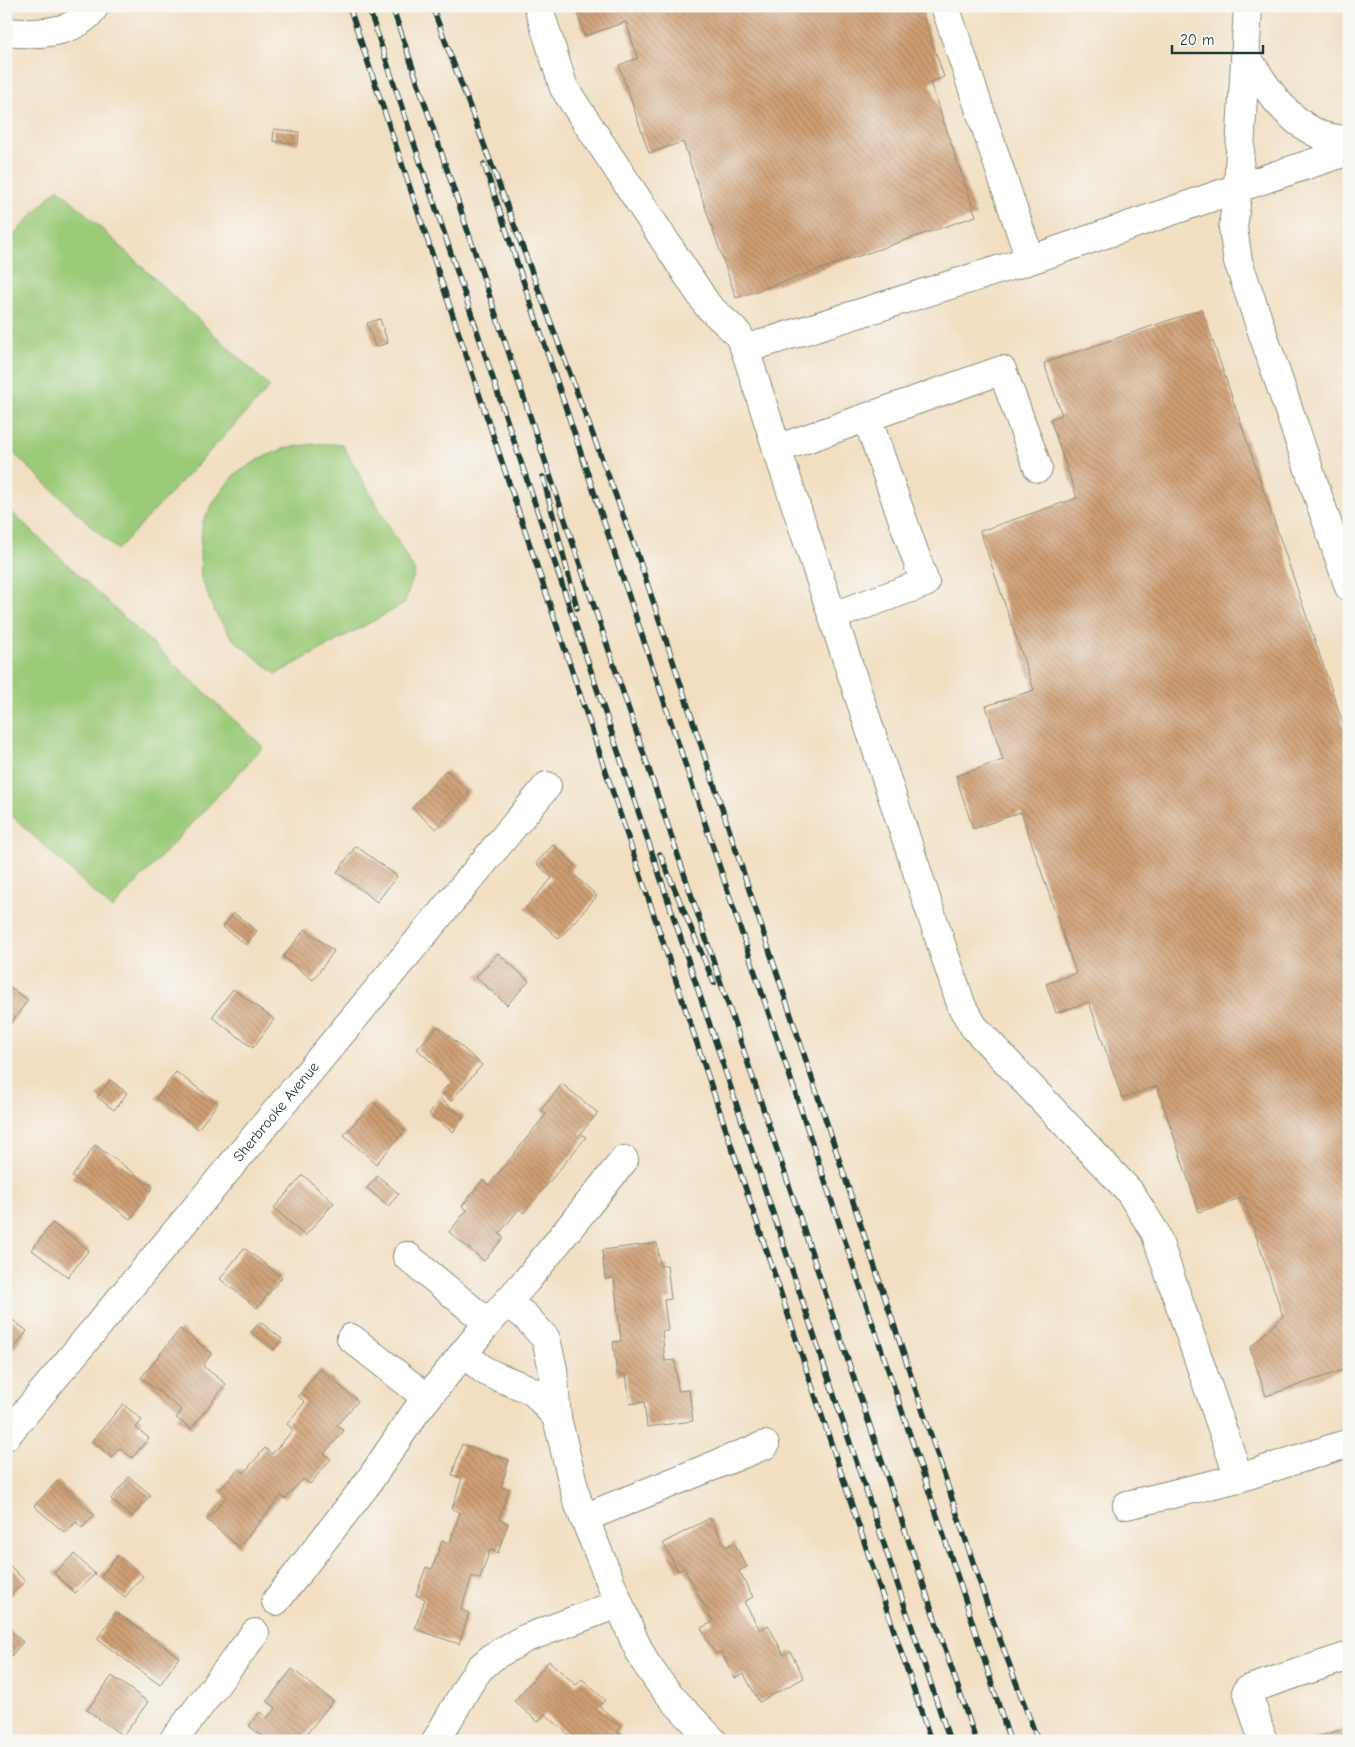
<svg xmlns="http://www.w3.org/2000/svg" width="1355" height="1747" font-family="'Comic Neue',sans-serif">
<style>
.grass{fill:#9bcb79;stroke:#5d8456}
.building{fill:url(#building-back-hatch)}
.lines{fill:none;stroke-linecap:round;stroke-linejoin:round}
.minor-casing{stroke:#888e7b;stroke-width:30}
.minor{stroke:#fff;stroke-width:28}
.rail-casing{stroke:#1f3d34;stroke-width:5.5}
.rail{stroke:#f6f6f2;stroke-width:4;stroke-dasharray:11;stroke-linecap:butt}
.labels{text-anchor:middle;stroke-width:4;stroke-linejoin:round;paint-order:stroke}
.street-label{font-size:15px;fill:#1f3d34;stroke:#f6f6f2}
</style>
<defs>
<pattern id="building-back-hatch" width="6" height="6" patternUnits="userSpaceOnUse" patternTransform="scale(1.25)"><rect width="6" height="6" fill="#cf9e73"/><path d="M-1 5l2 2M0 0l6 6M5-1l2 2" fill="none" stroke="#a7825f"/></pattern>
</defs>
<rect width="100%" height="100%" fill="#f6f6f2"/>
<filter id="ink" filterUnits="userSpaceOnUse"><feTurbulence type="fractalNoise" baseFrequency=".02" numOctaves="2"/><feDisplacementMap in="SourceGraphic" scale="10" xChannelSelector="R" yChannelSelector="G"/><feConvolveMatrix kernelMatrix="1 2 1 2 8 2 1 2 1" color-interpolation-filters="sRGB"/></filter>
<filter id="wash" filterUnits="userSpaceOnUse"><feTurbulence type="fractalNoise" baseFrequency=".0096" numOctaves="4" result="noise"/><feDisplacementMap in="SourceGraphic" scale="20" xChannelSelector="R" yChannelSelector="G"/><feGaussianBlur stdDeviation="1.12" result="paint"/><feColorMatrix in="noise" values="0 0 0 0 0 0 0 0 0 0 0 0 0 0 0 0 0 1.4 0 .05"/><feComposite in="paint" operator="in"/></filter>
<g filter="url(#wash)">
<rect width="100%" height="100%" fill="#f2dfc2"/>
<!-- grass -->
<path class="grass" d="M 58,188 L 270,387 L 117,550 L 6,446 L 6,243 Z
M 315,444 L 342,444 L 415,572 L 404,604 L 276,674 L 233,639 L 214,611 L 201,577 L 200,551 L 203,521 L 215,500 L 234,475 L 261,458 L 286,448 Z
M 6,507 L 263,747 L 112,909 L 6,810 Z"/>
<g id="blocks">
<!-- building -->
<path class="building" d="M 575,6 L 920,6 L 944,77 L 930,82 L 976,216 L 736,298 L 683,142 L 649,153 L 619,65 L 638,58 L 626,22 L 585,36 Z
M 274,129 L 299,132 L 298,144 L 273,141 Z
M 1202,309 L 1349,741 L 1349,1368 L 1266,1396 L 1250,1348 L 1283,1316 L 1243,1197 L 1199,1212 L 1157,1086 L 1122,1098 L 1089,1002 L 1056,1013 L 1046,984 L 1076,973 L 1021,812 L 973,829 L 956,776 L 1003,760 L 986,706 L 1034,690 L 980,531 L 1077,498 L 1050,419 L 1062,415 L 1044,363 Z
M 380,319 L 388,343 L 375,347 L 367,323 Z
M 446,770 L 470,792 L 436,829 L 412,808 Z
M 553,845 L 575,865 L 570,871 L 597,896 L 559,939 L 525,908 L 552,878 L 536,863 Z
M 356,846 L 397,876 L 377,902 L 337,872 Z
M 234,913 L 257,931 L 246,945 L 223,927 Z
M 305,929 L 334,951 L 313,980 L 283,957 Z
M 498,953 L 529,981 L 507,1005 L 476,977 Z
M 6,985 L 28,1000 L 6,1030 Z
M 233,989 L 274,1019 L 253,1048 L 212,1017 Z
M 438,1026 L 482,1065 L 451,1101 L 441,1092 L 452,1081 L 417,1049 Z
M 176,1072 L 218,1103 L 198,1129 L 156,1098 Z
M 110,1080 L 127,1093 L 114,1110 L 97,1097 Z
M 562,1084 L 598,1113 L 580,1134 L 586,1137 L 524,1213 L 519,1209 L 499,1234 L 504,1237 L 484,1261 L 449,1232 L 467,1210 L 462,1206 L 483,1180 L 489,1185 L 546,1114 L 541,1110 Z
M 440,1099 L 464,1117 L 453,1132 L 429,1114 Z
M 373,1102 L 405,1131 L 376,1164 L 344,1135 Z
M 95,1145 L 153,1187 L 130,1219 L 72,1177 Z
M 303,1175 L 334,1203 L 305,1236 L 274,1208 Z
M 378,1176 L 399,1194 L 388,1206 L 367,1188 Z
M 52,1223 L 89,1250 L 68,1277 L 32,1250 Z
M 657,1243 L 660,1266 L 667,1265 L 671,1299 L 664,1300 L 668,1331 L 662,1331 L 665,1361 L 675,1360 L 678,1391 L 689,1390 L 693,1421 L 647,1427 L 644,1402 L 630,1404 L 626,1374 L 617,1375 L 613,1342 L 621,1341 L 614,1278 L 605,1279 L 602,1250 Z
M 244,1248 L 282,1277 L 257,1308 L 220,1279 Z
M 6,1315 L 27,1331 L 6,1359 Z
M 260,1322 L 282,1339 L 274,1350 L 251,1332 Z
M 180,1329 L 212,1353 L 203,1366 L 226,1384 L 191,1429 L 176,1418 L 182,1410 L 141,1378 Z
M 320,1369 L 358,1401 L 337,1425 L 344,1431 L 324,1454 L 331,1459 L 310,1484 L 303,1479 L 285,1499 L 281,1496 L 239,1547 L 207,1520 L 226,1497 L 219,1491 L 239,1468 L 244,1473 L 265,1448 L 272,1454 L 293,1430 L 287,1424 L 305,1402 L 298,1396 Z
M 123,1404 L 142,1420 L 136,1428 L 149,1438 L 132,1458 L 120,1448 L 112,1458 L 92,1441 Z
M 462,1444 L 509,1460 L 501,1487 L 509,1489 L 499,1519 L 508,1523 L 498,1553 L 490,1550 L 480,1579 L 472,1576 L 461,1610 L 469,1613 L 459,1644 L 415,1629 L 425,1599 L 416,1595 L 426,1567 L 432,1569 L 442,1541 L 450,1543 L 460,1512 L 452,1509 L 462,1478 L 452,1475 Z
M 129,1477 L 151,1495 L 132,1517 L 111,1499 Z
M 57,1481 L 94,1515 L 82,1528 L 76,1522 L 65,1533 L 34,1506 Z
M 710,1518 L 726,1547 L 734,1543 L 747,1567 L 739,1571 L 753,1597 L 744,1602 L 760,1630 L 768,1625 L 784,1655 L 790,1651 L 804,1678 L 759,1702 L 744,1674 L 735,1678 L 721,1652 L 715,1654 L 701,1628 L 713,1622 L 684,1568 L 678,1571 L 663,1543 Z
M 74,1554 L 95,1574 L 75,1593 L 54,1573 Z
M 118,1555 L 143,1576 L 125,1597 L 100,1577 Z
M 6,1562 L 25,1581 L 6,1600 Z
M 116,1612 L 179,1657 L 160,1685 L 97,1639 Z
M 6,1627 L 23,1642 L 6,1662 Z
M 549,1661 L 576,1685 L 582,1679 L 605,1700 L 599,1706 L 622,1726 L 617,1732 L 627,1741 L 562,1741 L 568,1734 L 545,1714 L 538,1722 L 514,1701 Z
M 292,1669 L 333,1701 L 301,1741 L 268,1741 L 249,1726 L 260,1712 L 267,1718 L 276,1708 L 267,1701 Z
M 112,1676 L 148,1702 L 123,1736 L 87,1710 Z
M 1349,1727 L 1349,1741 L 1310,1741 L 1309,1740 Z"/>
</g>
</g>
<g filter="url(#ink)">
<use href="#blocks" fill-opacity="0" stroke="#888e7b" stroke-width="1"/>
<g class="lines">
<defs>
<g id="minor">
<path d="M 538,6 L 564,88 L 708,306 L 738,334 L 745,349 L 1030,260"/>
<path d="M 945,6 L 1030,260 L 1238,188 L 1248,6"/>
<path d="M 6,32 C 36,35 77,35 95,6"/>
<path d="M 1245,54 C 1265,86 1283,117 1318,134 C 1327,138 1339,139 1349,141"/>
<path d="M 1349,151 L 1238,188 L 1233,228 L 1238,261 L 1349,587"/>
<path d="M 745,349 L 777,449 L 962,1007 L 974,1027 L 1129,1191 L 1155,1232 L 1239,1478 L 1349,1443"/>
<path d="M 777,449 L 1002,370 L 1038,468"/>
<path d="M 833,616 L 925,583 L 867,418"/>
<path d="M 407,1256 L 488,1323"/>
<path d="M 507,1302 L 525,1316 L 546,1339 L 553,1369 L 557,1418 L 577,1500 L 634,1640 L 645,1662 L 659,1682 L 674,1700 L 713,1741"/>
<path d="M 351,1338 L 427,1398"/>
<path d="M 463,1353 L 485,1371 L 498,1377 L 526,1388 L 536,1394 L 557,1418"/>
<path id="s1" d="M 6,1436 L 547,786"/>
<path d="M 1127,1505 L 1239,1478"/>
<path d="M 584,1518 L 765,1445"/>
<path d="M 276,1601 L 367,1484 L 415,1413 L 488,1323 L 527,1280 L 624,1160"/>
<path d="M 173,1741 L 255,1633"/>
<path d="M 436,1741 L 470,1682 L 480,1668 L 494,1656 L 524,1639 L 618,1604"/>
<path d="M 1263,1741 L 1247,1690 L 1349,1656"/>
</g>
</defs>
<!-- minor casing -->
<use href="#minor" class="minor-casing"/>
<!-- minor -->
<use href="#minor" class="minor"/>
<defs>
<path id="rail" d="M 349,6 L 931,1741
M 368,6 L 950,1741
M 392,6 L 976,1741
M 432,6 L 635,547 L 989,1610 L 1038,1741
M 484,164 L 965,1599 L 1010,1741
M 543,477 L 577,608
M 660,854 L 714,983"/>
</defs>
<!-- rail casing -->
<use href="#rail" class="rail-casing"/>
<!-- rail -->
<use href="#rail" class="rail"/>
</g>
</g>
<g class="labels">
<!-- street labels -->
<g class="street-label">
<text dy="5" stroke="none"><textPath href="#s1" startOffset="422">Sherbrooke Avenue</textPath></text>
</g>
</g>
<!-- margin -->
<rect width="1355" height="1747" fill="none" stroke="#f6f6f2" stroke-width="25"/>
<!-- scale -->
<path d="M1172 45v8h91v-8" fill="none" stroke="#1f3d34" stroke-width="2.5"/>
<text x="1180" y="45" font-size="15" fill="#1f3d34" stroke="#f6f6f2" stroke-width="4" paint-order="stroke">20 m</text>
</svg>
